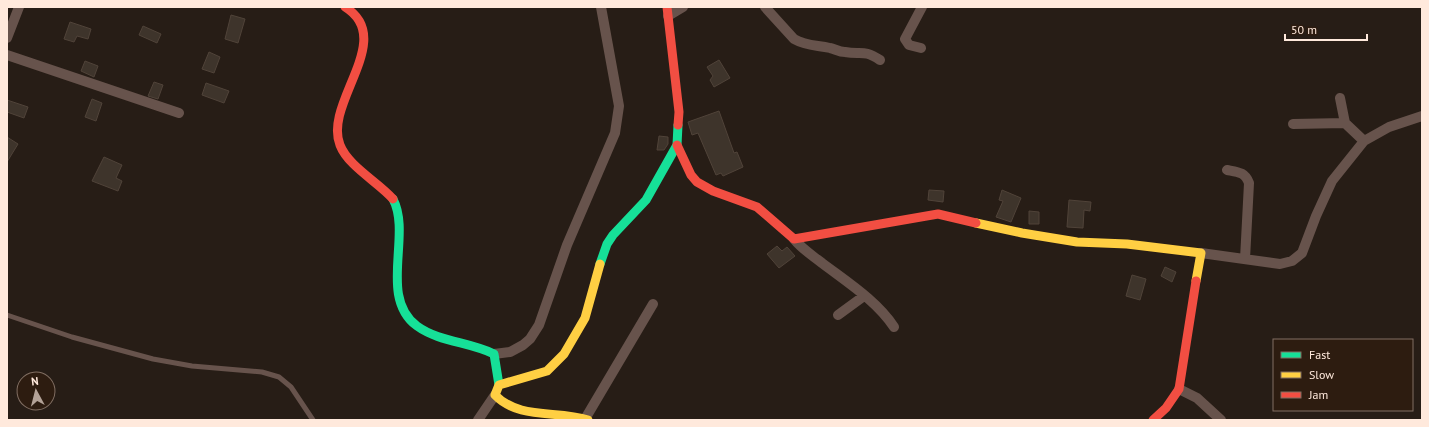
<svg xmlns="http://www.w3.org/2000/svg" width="1429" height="427" font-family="'PT Sans',sans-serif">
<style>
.building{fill:#3e342b;stroke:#504339}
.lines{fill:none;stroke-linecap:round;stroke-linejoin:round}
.lane{stroke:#67534c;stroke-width:5}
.street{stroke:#67534c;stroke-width:10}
.fast{stroke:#16e098;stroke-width:9}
.slow{stroke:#ffcf43;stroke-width:9}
.jam{stroke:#f24e42;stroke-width:9}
</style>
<rect width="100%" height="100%" fill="#271d16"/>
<!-- building -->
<path class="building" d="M 231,15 L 245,19 L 238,43 L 225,39 Z
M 70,22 L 91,29 L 88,39 L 77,36 L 74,42 L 64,39 Z
M 143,26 L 161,34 L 157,43 L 139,35 Z
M 209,52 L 220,57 L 214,73 L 202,69 Z
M 719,60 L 730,78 L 714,87 L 710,80 L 713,76 L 707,67 Z
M 85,61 L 98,66 L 94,77 L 81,71 Z
M 154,82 L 163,85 L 158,99 L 148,96 Z
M 206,83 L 229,91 L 224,103 L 202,95 Z
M 92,99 L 102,103 L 96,121 L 85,117 Z
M 7,100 L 28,107 L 24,118 L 7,112 Z
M 719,111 L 734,153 L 737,152 L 743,167 L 723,176 L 721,173 L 716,175 L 698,133 L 692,135 L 688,122 Z
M 659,136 L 668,137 L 668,144 L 664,150 L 657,150 Z
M 7,137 L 18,144 L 7,162 Z
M 104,157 L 122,165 L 116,178 L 122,181 L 118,191 L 92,181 Z
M 929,190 L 944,191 L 943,202 L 928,200 Z
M 1002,190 L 1021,198 L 1011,222 L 996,217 L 1003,201 L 999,200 Z
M 1069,200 L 1091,202 L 1090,211 L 1084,210 L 1083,228 L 1067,227 Z
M 1029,211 L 1039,212 L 1039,224 L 1029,224 Z
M 777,246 L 782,251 L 787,247 L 795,256 L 779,268 L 767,254 Z
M 1165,267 L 1176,272 L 1172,282 L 1161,276 Z
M 1132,275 L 1146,279 L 1140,300 L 1126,296 Z"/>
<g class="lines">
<!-- lane -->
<path class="lane" d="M 7,315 L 72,337 L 153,359 L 192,366 L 262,372 L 279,377 L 291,387 L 313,420"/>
<!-- street -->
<path class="street" d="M 765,7 L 794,39 C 806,46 817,45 830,48 C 835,49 839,52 845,52 C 862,55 863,49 880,60
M 668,16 L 683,7
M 7,38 L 19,7
M 921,48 L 909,45 L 905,39 L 922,7
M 7,55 L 179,113
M 1340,98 L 1345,123
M 1293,124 L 1345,123 L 1364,141
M 1227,170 C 1238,172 1245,172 1249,183 L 1245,259
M 794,239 C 803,250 812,255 822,263 C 847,282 877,301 894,327
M 1201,253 L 1280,264 L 1292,261 L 1302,253 L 1316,216 L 1332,181 L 1364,141 L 1389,127 L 1422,116
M 838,315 L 864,296
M 494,354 L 510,352 L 523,345 L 530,339 L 539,325 L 567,245 L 615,133 L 619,106 L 601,7
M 1179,389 L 1197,398 L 1221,420
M 585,419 L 653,304
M 478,420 L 495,395"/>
<!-- fast -->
<path class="fast" d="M 393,199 C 412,235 378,297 417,326 C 439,342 470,342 494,354 L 499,385
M 600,264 L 607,244 L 613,235 L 646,200 L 677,145 L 678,125"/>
<!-- slow -->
<path class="slow" d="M 976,223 L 1022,233 L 1077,242 L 1127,244 L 1201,253 L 1196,281
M 588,420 C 557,410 519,420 495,395 L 499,385 L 547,371 L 564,354 L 585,318 L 600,264"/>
<!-- jam -->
<path class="jam" d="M 345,7 C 397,39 323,103 340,145 C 348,166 378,182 393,199
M 667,7 L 679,112 L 678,125
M 677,145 L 691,175 L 697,182 L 713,191 L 757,207 L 794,239 L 938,214 L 976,223
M 1153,420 L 1166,408 L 1179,389 L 1196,281"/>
</g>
<!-- border -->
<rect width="1429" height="427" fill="none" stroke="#ffe9dc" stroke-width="16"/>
<!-- legend -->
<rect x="1273" y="339" width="140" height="72" fill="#2d1c10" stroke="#816e62"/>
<rect x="1281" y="352" width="20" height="6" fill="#16e098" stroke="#816e62"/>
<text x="1309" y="359" font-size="12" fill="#ffe9dc">Fast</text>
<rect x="1281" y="372" width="20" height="6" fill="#ffcf43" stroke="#816e62"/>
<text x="1309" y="379" font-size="12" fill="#ffe9dc">Slow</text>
<rect x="1281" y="392" width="20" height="6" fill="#f24e42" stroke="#816e62"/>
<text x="1309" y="399" font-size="12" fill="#ffe9dc">Jam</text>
<!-- north arrow -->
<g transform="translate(36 391) rotate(353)"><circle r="19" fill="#2d1c10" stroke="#816e62"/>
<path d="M0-3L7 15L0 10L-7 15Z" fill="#b3a297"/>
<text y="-6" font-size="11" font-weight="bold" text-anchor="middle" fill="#ffe9dc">N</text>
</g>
<!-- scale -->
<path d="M1285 34v6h82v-6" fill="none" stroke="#ffe9dc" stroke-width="2"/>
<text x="1291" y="34" font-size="12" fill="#ffe9dc" stroke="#2d1c10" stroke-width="3" paint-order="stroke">50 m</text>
</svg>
